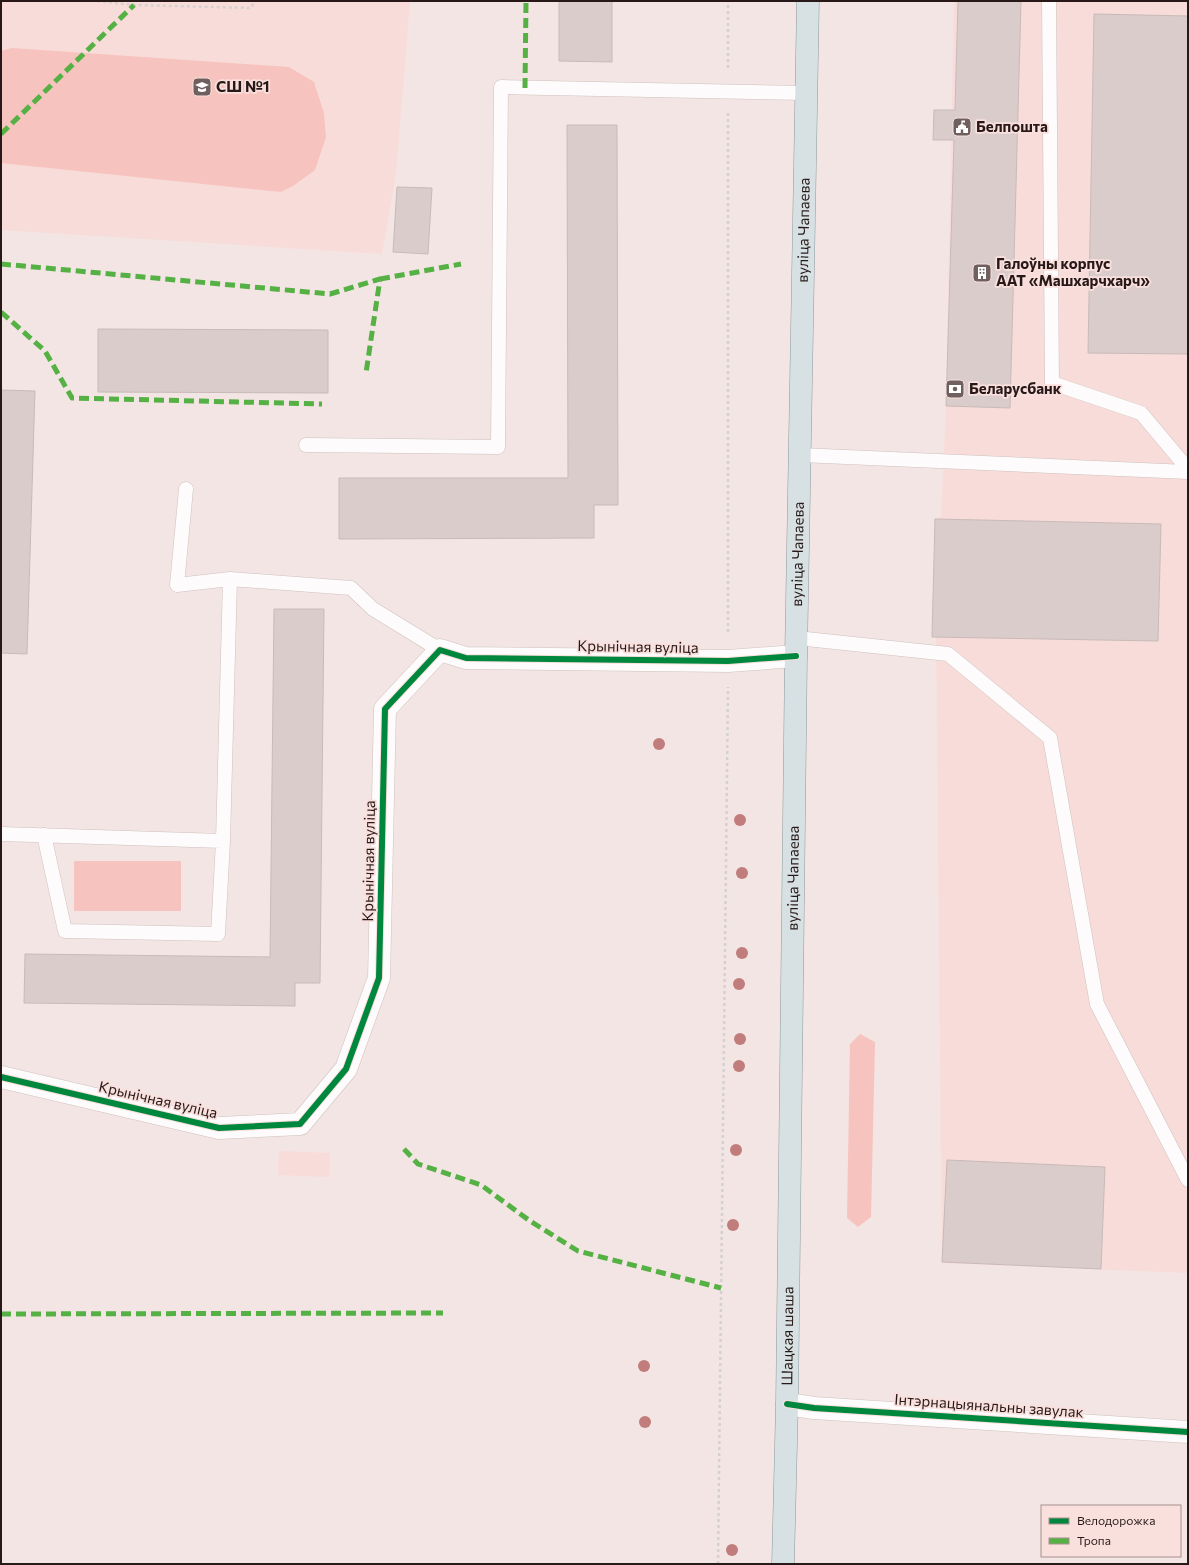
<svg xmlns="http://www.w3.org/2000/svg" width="1189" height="1565" font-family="Commissioner,sans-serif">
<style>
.built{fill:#f8dcd9}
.green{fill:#f7c3be}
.building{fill:#daccca;stroke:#c8bab8}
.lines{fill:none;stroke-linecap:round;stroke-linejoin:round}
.lane-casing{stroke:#cfc1bf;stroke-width:15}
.street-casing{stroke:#cfc1bf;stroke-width:23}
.primary-casing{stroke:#8c9a9d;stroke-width:23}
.path{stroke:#d5d1d0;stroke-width:2.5;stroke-dasharray:3 3;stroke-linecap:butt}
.lane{stroke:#fdfbfb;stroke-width:14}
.street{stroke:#fdfbfb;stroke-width:22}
.primary{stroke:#d7e1e3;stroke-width:22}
.quiet{stroke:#56b145;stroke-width:5;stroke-dasharray:10 5;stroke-linecap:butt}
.cycleway-casing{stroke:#f9e0dd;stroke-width:8}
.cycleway{stroke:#00873e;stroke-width:6}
.tree{fill:#c17d7c}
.labels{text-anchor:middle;stroke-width:3.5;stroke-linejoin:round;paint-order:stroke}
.poi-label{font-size:15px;font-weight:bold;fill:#281918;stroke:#f9e0dd;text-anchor:start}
.street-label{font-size:15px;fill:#281918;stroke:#f9e0dd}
</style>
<rect width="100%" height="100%" fill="#f3e5e3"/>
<!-- built -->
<path class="built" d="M 1,1 L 410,1 L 396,173 L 382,254 L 1,230 Z
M 954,1 L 1188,1 L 1188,1273 L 942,1263 L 935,518 L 941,517 L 946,407 Z
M 279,1151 L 330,1153 L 329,1177 L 278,1175 Z"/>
<!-- green -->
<path class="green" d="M 12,48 L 289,67 L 314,82 L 324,113 L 326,137 L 315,170 L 293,186 L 281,192 L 1,163 L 1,51 Z
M 74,861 L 181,861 L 181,911 L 74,911 Z
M 860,1034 L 875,1042 L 871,1217 L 858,1227 L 847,1218 L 850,1044 Z"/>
<!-- building -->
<path class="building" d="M 559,1 L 612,1 L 612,62 L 559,61 Z
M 958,1 L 1021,1 L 1010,408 L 946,406 L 954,140 L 933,140 L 934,110 L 955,110 Z
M 1094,14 L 1188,16 L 1188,354 L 1088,353 Z
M 567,125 L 617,125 L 618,505 L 594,505 L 594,538 L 339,539 L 339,478 L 568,478 Z
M 397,187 L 432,188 L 428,254 L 393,252 Z
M 98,329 L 328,330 L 328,393 L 98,392 Z
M 1,390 L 35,391 L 27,654 L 1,653 Z
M 935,519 L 1161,524 L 1158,641 L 932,637 Z
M 274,609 L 324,609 L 320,983 L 295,983 L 295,1006 L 24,1003 L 25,954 L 270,957 Z
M 947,1160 L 1105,1167 L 1101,1269 L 942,1262 Z"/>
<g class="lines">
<defs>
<path id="lane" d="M 1049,1 L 1052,383 L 1141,413 L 1188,469
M 306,445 L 498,447 L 501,87 L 806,93
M 800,455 L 1188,472
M 186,489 L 177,585 L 230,579
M 797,638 L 948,654 L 1050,738 L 1097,1004 L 1188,1180
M 1,834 L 223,841 L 230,579 L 351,588 L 373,609 L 440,650
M 44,835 L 65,931 L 218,934 L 223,841"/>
<path id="street" d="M 1,1077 L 219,1128 L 300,1124 L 346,1069 L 379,978 L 385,709 L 440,650 L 466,658 L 728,661 L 796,656
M 787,1404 L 814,1408 L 1188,1432"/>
<g id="primary">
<path id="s1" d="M 783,1564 L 787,1404 L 796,656 L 808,1"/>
</g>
</defs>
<!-- lane casing -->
<use href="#lane" class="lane-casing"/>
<!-- street casing -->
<use href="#street" class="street-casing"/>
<!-- primary casing -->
<use href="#primary" class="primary-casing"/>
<!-- path -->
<path class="path" d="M 97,1 L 134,5 L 251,8 L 255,1
M 728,68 L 728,1
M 728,113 L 728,634
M 718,1564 L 728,687"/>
<!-- lane -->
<use href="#lane" class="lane"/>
<!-- street -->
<use href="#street" class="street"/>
<!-- primary -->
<use href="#primary" class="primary"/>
<!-- quiet -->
<path class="quiet" d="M 525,88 L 526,1
M 1,134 L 134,5
M 1,264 L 330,294 L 380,279 L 366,373
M 380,279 L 461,264
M 1,312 L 45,351 L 72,398 L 322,404
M 404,1149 L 418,1164 L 481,1185 L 530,1221 L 578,1251 L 721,1288
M 1,1314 L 443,1313"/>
<defs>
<path id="cycleway" d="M 1,1077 L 219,1128 L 300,1124 L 346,1069 L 379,978 L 385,709 L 440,650 L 466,658 L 728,661 L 796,656
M 787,1404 L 814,1408 L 1188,1432"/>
</defs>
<!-- cycleway casing -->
<use href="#cycleway" class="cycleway-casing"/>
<!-- cycleway -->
<use href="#cycleway" class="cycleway"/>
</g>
<!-- trees -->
<g class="tree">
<circle cx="659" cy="744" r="6"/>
<circle cx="740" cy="820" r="6"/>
<circle cx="742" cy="873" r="6"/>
<circle cx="742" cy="953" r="6"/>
<circle cx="739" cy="984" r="6"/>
<circle cx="740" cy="1039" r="6"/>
<circle cx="739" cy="1066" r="6"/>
<circle cx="736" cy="1150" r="6"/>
<circle cx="733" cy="1225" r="6"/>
<circle cx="644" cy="1366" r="6"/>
<circle cx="645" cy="1422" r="6"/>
<circle cx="732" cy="1550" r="6"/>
</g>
<!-- icons -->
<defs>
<symbol id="school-square" viewBox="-11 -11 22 22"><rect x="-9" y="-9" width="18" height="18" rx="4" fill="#6f605f" stroke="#f9e0dd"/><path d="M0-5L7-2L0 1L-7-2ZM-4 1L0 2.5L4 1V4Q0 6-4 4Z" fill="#fff"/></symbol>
<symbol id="civic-square" viewBox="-11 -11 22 22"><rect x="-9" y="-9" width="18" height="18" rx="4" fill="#6f605f" stroke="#f9e0dd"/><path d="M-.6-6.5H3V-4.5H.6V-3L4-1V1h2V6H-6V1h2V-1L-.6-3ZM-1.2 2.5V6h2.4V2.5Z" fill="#fff"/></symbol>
<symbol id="building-square" viewBox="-11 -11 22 22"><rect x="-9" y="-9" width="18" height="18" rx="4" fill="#6f605f" stroke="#f9e0dd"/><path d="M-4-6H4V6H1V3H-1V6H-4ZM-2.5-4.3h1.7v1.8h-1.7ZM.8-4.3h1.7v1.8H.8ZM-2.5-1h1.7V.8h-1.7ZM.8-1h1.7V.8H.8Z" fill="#fff"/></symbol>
<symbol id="bank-square" viewBox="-11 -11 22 22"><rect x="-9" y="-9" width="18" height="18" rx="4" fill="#6f605f" stroke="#f9e0dd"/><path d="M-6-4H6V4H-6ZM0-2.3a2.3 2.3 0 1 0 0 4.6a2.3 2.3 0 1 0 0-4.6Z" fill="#fff"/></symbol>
</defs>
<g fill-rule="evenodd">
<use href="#school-square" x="191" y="76" width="22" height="22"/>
<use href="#civic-square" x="951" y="116" width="22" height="22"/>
<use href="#building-square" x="971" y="262" width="22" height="22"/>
<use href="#bank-square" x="944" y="378" width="22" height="22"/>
</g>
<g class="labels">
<!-- poi labels -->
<g class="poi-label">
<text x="216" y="92">СШ №1</text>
<text x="976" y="132">Белпошта</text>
<text x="996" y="269">Галоўны корпус<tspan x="996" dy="17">ААТ «Машхарчхарч»</tspan></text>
<text x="969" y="394">Беларусбанк</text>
</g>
<!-- street labels -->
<g class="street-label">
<text dy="5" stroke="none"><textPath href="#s1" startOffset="1334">вуліца Чапаева</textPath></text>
<text dy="5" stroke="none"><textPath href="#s1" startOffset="1010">вуліца Чапаева</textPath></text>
<text transform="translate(638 647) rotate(1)" y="5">Крынічная вуліца</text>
<text transform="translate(369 861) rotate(-89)" y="5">Крынічная вуліца</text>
<text dy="5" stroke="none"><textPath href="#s1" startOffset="686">вуліца Чапаева</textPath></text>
<text transform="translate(158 1100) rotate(13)" y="5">Крынічная вуліца</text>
<text dy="5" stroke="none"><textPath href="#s1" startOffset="228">Шацкая шаша</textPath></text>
<text transform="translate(989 1406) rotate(4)" y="5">Інтэрнацыянальны завулак</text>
</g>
</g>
<!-- border -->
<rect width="1189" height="1565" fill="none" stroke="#281918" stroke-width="4"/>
<!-- legend -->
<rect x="1041" y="1505" width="140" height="52" fill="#f9e0dd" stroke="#a5908e"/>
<rect x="1049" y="1518" width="20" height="6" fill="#00873e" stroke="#a5908e"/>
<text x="1077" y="1525" font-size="12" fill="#281918">Велодорожка</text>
<rect x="1049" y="1538" width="20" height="6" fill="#56b145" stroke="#a5908e"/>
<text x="1077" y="1545" font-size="12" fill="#281918">Тропа</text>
</svg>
